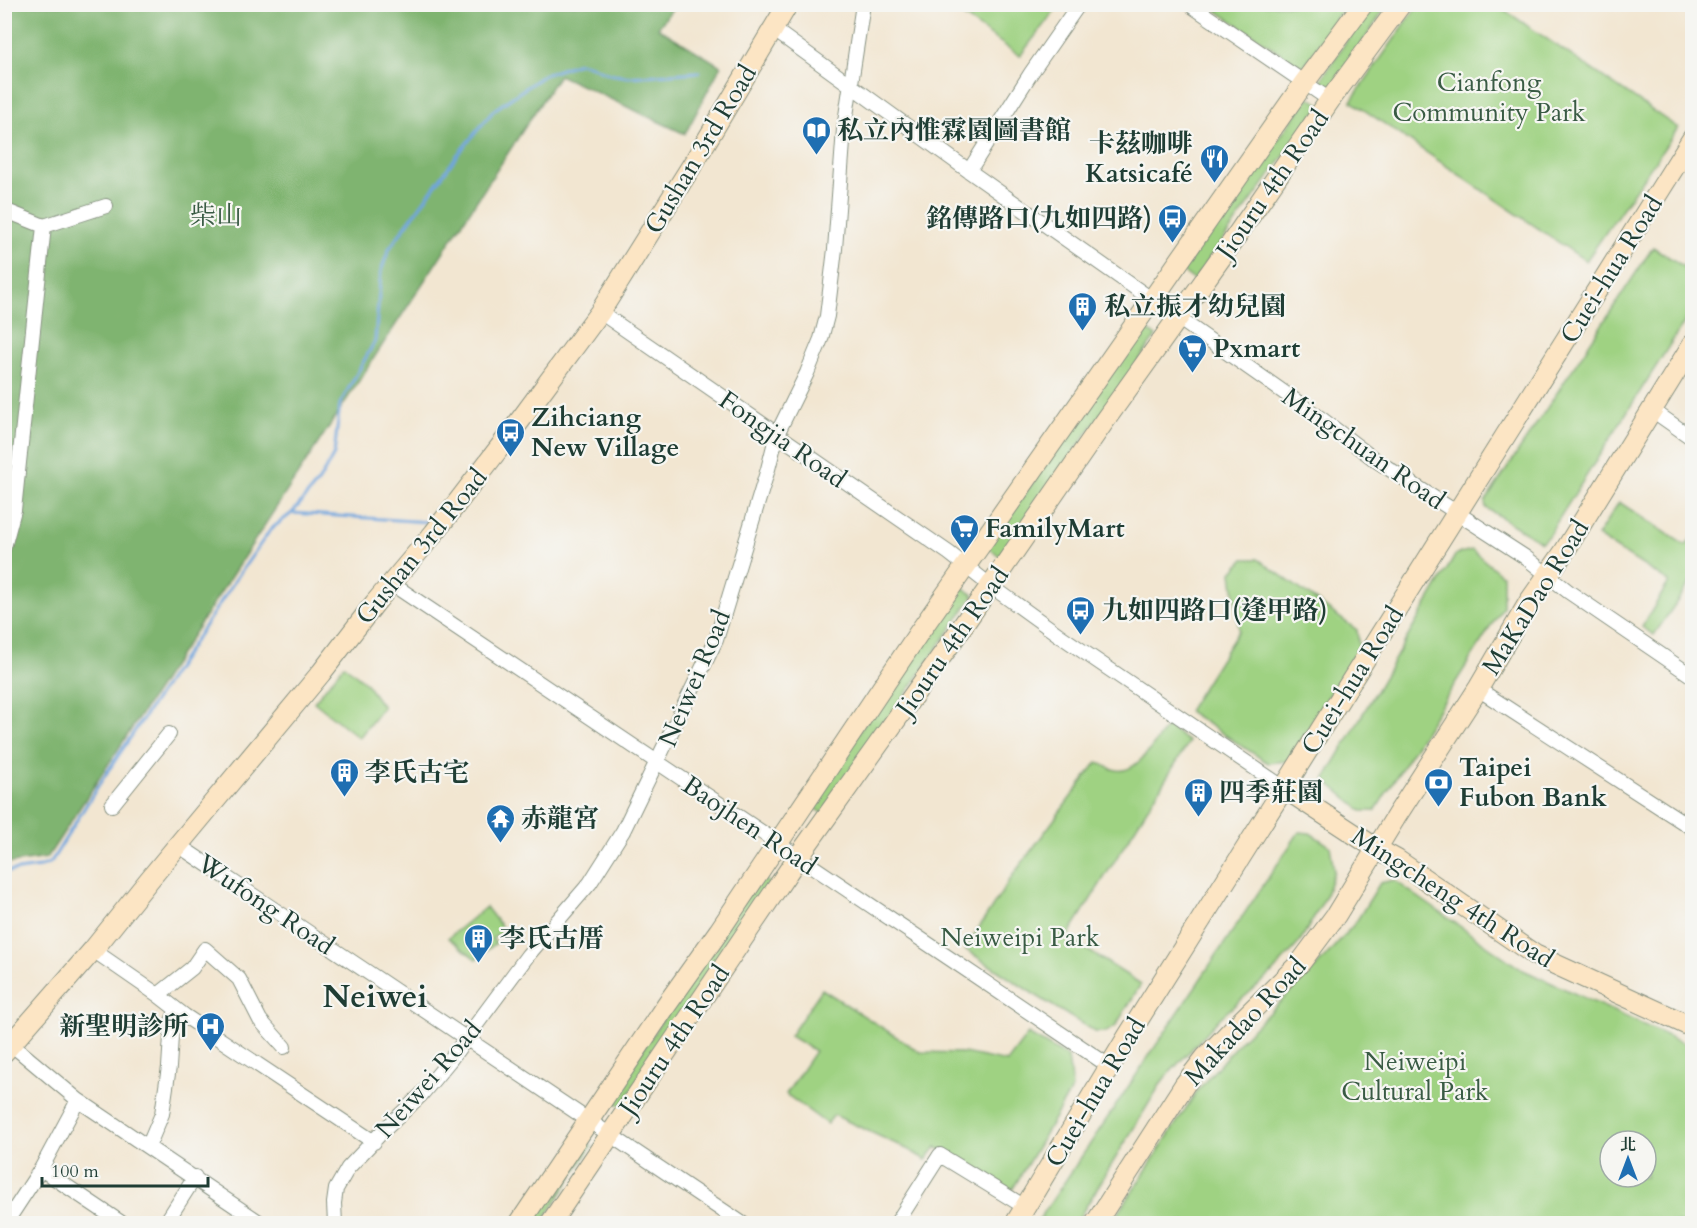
<svg xmlns="http://www.w3.org/2000/svg" width="1697" height="1228" font-family="Cardo,'Noto Serif TC',serif">
<style>
.green{fill:#9fd282;stroke:#5f885b;stroke-width:1.5;fill-rule:evenodd}
.forest{fill:#7fb470;stroke:#4f7852;stroke-width:1.5}
.lines{fill:none;stroke-linecap:round;stroke-linejoin:round}
.stream{stroke:#6fa5dd;stroke-width:3}
.street-casing{stroke:#889282;stroke-width:16}
.secondary-casing{stroke:#889282;stroke-width:22}
.street{stroke:#fff;stroke-width:14}
.secondary{stroke:#fce5c4;stroke-width:20}
.labels{text-anchor:middle;stroke-width:4.5;stroke-linejoin:round;paint-order:stroke}
.park-label{font-size:26px;fill:#395b44;stroke:#f6f6f2}
.poi-label{font-size:26px;font-weight:bold;fill:#1f3d34;stroke:#f6f6f2;text-anchor:start}
.street-label{font-size:26px;fill:#1f3d34;stroke:#f6f6f2}
.district-label{font-size:32px;font-weight:bold;fill:#1f3d34;stroke:#f6f6f2}
</style>
<rect width="100%" height="100%" fill="#f6f6f2"/>
<filter id="ink" filterUnits="userSpaceOnUse"><feTurbulence type="fractalNoise" baseFrequency=".0167" numOctaves="2"/><feDisplacementMap in="SourceGraphic" scale="12" xChannelSelector="R" yChannelSelector="G"/><feConvolveMatrix kernelMatrix="1 2 1 2 8 2 1 2 1" color-interpolation-filters="sRGB"/></filter>
<filter id="wash" filterUnits="userSpaceOnUse"><feTurbulence type="fractalNoise" baseFrequency=".008" numOctaves="4" result="noise"/><feDisplacementMap in="SourceGraphic" scale="24" xChannelSelector="R" yChannelSelector="G"/><feGaussianBlur stdDeviation="1.35" result="paint"/><feColorMatrix in="noise" values="0 0 0 0 0 0 0 0 0 0 0 0 0 0 0 0 0 1.4 0 .05"/><feComposite in="paint" operator="in"/></filter>
<g filter="url(#wash)">
<rect width="100%" height="100%" fill="#f2e6d1"/>
<!-- green -->
<path class="green" d="M 947,5 L 1059,5 L 1020,56 Z
M 1208,5 L 1345,5 L 1303,68 Z
M 1370,5 L 1387,5 L 1333,88 L 1321,80 Z
M 1418,5 L 1497,5 L 1678,128 L 1586,261 L 1351,101 Z
M 1309,97 L 1321,105 L 1194,280 L 1182,271 Z
M 1653,247 L 1692,272 L 1692,310 L 1548,536 L 1541,542 L 1486,508 L 1485,502 Z
M 1143,327 L 1156,336 L 1000,556 L 987,547 Z
M 1619,502 L 1686,546 L 1692,537 L 1692,580 L 1654,635 L 1642,627 L 1669,582 L 1597,536 Z
M 1472,550 L 1503,576 L 1503,607 L 1375,811 L 1362,811 L 1326,781 L 1326,777 L 1456,554 Z
M 1244,559 L 1258,559 L 1357,630 L 1359,648 L 1288,761 L 1268,763 L 1188,711 L 1239,630 L 1232,572 Z
M 960,586 L 974,595 L 823,814 L 809,804 Z
M 344,665 L 365,682 L 383,707 L 359,738 L 314,702 Z
M 1167,726 L 1189,742 L 1067,937 L 1141,984 L 1115,1027 L 1106,1032 L 1095,1032 L 1032,993 L 965,949 L 1013,875 L 1097,762 C 1105,766 1115,772 1124,770 C 1141,767 1158,738 1167,726 Z
M 1299,832 L 1310,833 L 1330,846 L 1334,871 L 1325,898 L 1299,943 L 1270,975 L 1221,1017 L 1163,1080 L 1076,1223 L 1037,1223 Z
M 760,876 L 771,884 L 621,1106 L 609,1099 Z
M 1394,880 L 1521,969 L 1692,1047 L 1692,1223 L 1112,1223 L 1197,1091 L 1240,1041 L 1318,965 L 1356,922 L 1380,883 ZM 1610,1141 L 1646,1141 L 1646,1177 L 1610,1177 Z
M 486,907 L 504,930 L 492,939 L 496,943 L 476,959 L 448,938 Z
M 822,989 L 920,1052 L 964,1053 L 1007,1062 L 1028,1034 L 1068,1057 L 1072,1088 L 1011,1192 L 936,1147 L 926,1160 L 909,1150 L 834,1115 L 827,1124 L 786,1094 L 815,1051 L 790,1036 Z
M 580,1138 L 592,1146 L 542,1223 L 525,1224 Z"/>
<!-- forest -->
<path class="forest" d="M 4,5 L 675,5 L 658,28 L 721,66 L 685,134 L 559,75 L 47,858 L 5,864 Z"/>
<g class="lines">
<!-- stream -->
<path class="stream" d="M 292,513 L 428,522
M 4,872 L 40,867 L 51,862 L 98,786 L 240,573 L 271,529 L 292,513 L 319,481 L 334,454 L 340,404 L 375,341 L 381,271 L 389,249 L 458,154 L 494,110 L 544,75 L 579,63 L 591,66 L 609,74 L 629,77 L 699,72"/>
</g>
</g>
<g filter="url(#ink)">
<g class="lines">
<defs>
<path id="street" d="M 1189,4 L 1330,100
M 773,29 L 969,171 L 1323,420 L 1374,459 L 1525,557 L 1569,592 L 1692,676
M 969,171 L 1031,73 L 1079,4
M 4,210 L 44,226 L 106,206
M 600,312 L 949,553 L 991,586 L 1059,635 L 1284,788
M 1652,410 L 1692,438
M 4,547 L 14,510 L 44,226
M 392,584 L 952,960 L 1109,1066
M 1478,689 L 1692,828
M 112,805 L 169,734
M 178,845 L 743,1224
M 93,950 L 158,995 L 185,1016 L 374,1142
M 158,995 L 192,968 L 205,949 L 239,979 L 260,1020 L 284,1047
M 11,1044 L 78,1100 L 262,1224
M 148,1147 L 162,1114 L 169,1067 L 172,1021 L 177,1010
M 41,1169 L 123,1224
M 5,1224 L 41,1169 L 78,1100
M 165,1224 L 195,1177
M 335,1224 L 334,1203 L 336,1189 L 348,1168 L 383,1131 L 421,1095 L 450,1060 L 528,955 L 590,883 L 623,831 L 716,640 L 768,469 L 777,434 L 807,373 L 821,339 L 827,316 L 835,249 L 844,129 L 863,4
M 896,1224 L 940,1155 L 1025,1207"/>
<path id="secondary" d="M 1284,788 L 1377,849 L 1397,860 L 1535,955 L 1692,1027
M 4,1052 L 93,950 L 149,880 L 321,673 L 375,603 L 434,533 L 513,430 L 600,312 L 694,162 L 788,4
M 519,1224 L 667,1004 L 719,931 L 918,634 L 1304,83 L 1363,4
M 550,1224 L 798,857 L 948,647 L 1103,423 L 1230,245 L 1330,100 L 1401,4
M 1015,1224 L 1128,1036 L 1692,139
M 1095,1224 L 1185,1084 L 1205,1058 L 1233,1029 L 1301,962 L 1336,915 L 1397,815 L 1478,689 L 1529,602 L 1564,552 L 1692,345"/>
</defs>
<!-- street casing -->
<use href="#street" class="street-casing"/>
<!-- secondary casing -->
<use href="#secondary" class="secondary-casing"/>
<!-- street -->
<use href="#street" class="street"/>
<!-- secondary -->
<use href="#secondary" class="secondary"/>
</g>
</g>
<!-- icons -->
<defs>
<symbol id="library-pin" viewBox="-11 -11 22 30"><path d="M0 17L-7.5 6A9.5 9.5 0 1 1 7.5 6Z" fill="#1f6fb2" stroke="#f6f6f2"/><path d="M-6-4Q-3-5.5-.7-3.5V5Q-3 3-6 4ZM6-4Q3-5.5 .7-3.5V5Q3 3 6 4Z" fill="#fff"/></symbol>
<symbol id="restaurant-pin" viewBox="-11 -11 22 30"><path d="M0 17L-7.5 6A9.5 9.5 0 1 1 7.5 6Z" fill="#1f6fb2" stroke="#f6f6f2"/><path d="M-5-6h1v4h1v-4h1v4h1v-4h1v5L-1.5 .5V6h-2V.5L-5-1ZM5-6V6H3V1.5H1.5Q1.5-4 5-6Z" fill="#fff"/></symbol>
<symbol id="bus-pin" viewBox="-11 -11 22 30"><path d="M0 17L-7.5 6A9.5 9.5 0 1 1 7.5 6Z" fill="#1f6fb2" stroke="#f6f6f2"/><path d="M-5-6H5V4H4V6H2V4H-2V6H-4V4H-5ZM-3.5-4V0h7V-4ZM-3.5 1.2v1.5H-2V1.2ZM2 1.2v1.5H3.5V1.2Z" fill="#fff"/></symbol>
<symbol id="building-pin" viewBox="-11 -11 22 30"><path d="M0 17L-7.5 6A9.5 9.5 0 1 1 7.5 6Z" fill="#1f6fb2" stroke="#f6f6f2"/><path d="M-4-6H4V6H1V3H-1V6H-4ZM-2.5-4.3h1.7v1.8h-1.7ZM.8-4.3h1.7v1.8H.8ZM-2.5-1h1.7V.8h-1.7ZM.8-1h1.7V.8H.8Z" fill="#fff"/></symbol>
<symbol id="supermarket-pin" viewBox="-11 -11 22 30"><path d="M0 17L-7.5 6A9.5 9.5 0 1 1 7.5 6Z" fill="#1f6fb2" stroke="#f6f6f2"/><path d="M-6-5.5h2.5l.6 2H6L4.5 2H-2.5L-4.4-4H-6ZM-1.5 3.2a1.3 1.3 0 1 0 .1 0ZM3 3.2a1.3 1.3 0 1 0 .1 0Z" fill="#fff"/></symbol>
<symbol id="bank-pin" viewBox="-11 -11 22 30"><path d="M0 17L-7.5 6A9.5 9.5 0 1 1 7.5 6Z" fill="#1f6fb2" stroke="#f6f6f2"/><path d="M-6-4H6V4H-6ZM0-2.3a2.3 2.3 0 1 0 0 4.6a2.3 2.3 0 1 0 0-4.6Z" fill="#fff"/></symbol>
<symbol id="temple-pin" viewBox="-11 -11 22 30"><path d="M0 17L-7.5 6A9.5 9.5 0 1 1 7.5 6Z" fill="#1f6fb2" stroke="#f6f6f2"/><path d="M0-6L5-2H3V0L6.5 2.5H4V6H1.5V3h-3V6H-4V2.5H-6.5L-3 0V-2H-5Z" fill="#fff"/></symbol>
<symbol id="hospital-pin" viewBox="-11 -11 22 30"><path d="M0 17L-7.5 6A9.5 9.5 0 1 1 7.5 6Z" fill="#1f6fb2" stroke="#f6f6f2"/><path d="M-5-5h3v3.5h4V-5h3V5h-3V1.5h-4V5h-3Z" fill="#fff"/></symbol>
</defs>
<g fill-rule="evenodd">
<use href="#library-pin" x="800" y="114" width="33" height="45"/>
<use href="#restaurant-pin" x="1198" y="142" width="33" height="45"/>
<use href="#bus-pin" x="1156" y="202" width="33" height="45"/>
<use href="#building-pin" x="1066" y="290" width="33" height="45"/>
<use href="#supermarket-pin" x="1176" y="332" width="33" height="45"/>
<use href="#bus-pin" x="494" y="416" width="33" height="45"/>
<use href="#supermarket-pin" x="948" y="512" width="33" height="45"/>
<use href="#bus-pin" x="1064" y="594" width="33" height="45"/>
<use href="#building-pin" x="328" y="756" width="33" height="45"/>
<use href="#bank-pin" x="1422" y="766" width="33" height="45"/>
<use href="#building-pin" x="1182" y="776" width="33" height="45"/>
<use href="#temple-pin" x="484" y="802" width="33" height="45"/>
<use href="#building-pin" x="462" y="922" width="33" height="45"/>
<use href="#hospital-pin" x="194" y="1010" width="33" height="45"/>
</g>
<g class="labels">
<!-- park labels -->
<g class="park-label">
<text x="1489" y="91">Cianfong<tspan x="1489" dy="30">Community Park</tspan></text>
<text x="216" y="224">柴山</text>
<text x="1020" y="946">Neiweipi Park</text>
<text x="1415" y="1070">Neiweipi<tspan x="1415" dy="30">Cultural Park</tspan></text>
</g>
<!-- poi labels -->
<g class="poi-label">
<text x="837" y="139">私立內惟霖園圖書館</text>
<text x="1193" y="152" text-anchor="end">卡茲咖啡<tspan x="1193" dy="30">Katsicafé</tspan></text>
<text x="1152" y="227" text-anchor="end">銘傳路口(九如四路)</text>
<text x="1104" y="315">私立振才幼兒園</text>
<text x="1213" y="357">Pxmart</text>
<text x="531" y="426">Zihciang<tspan x="531" dy="30">New Village</tspan></text>
<text x="985" y="537">FamilyMart</text>
<text x="1102" y="619">九如四路口(逢甲路)</text>
<text x="1459" y="776">Taipei<tspan x="1459" dy="30">Fubon Bank</tspan></text>
<text x="365" y="781">李氏古宅</text>
<text x="1219" y="801">四季莊園</text>
<text x="521" y="827">赤龍宮</text>
<text x="500" y="947">李氏古厝</text>
<text x="189" y="1035" text-anchor="end">新聖明診所</text>
</g>
<!-- street labels -->
<g class="street-label">
<text transform="translate(700 149) rotate(-59)" y="9">Gushan 3rd Road</text>
<text transform="translate(1272 184) rotate(-55)" y="9">Jiouru 4th Road</text>
<text transform="translate(1611 269) rotate(-58)" y="9">Cuei-hua Road</text>
<text transform="translate(783 439) rotate(35)" y="9">Fongjia Road</text>
<text transform="translate(1364 448) rotate(35)" y="9">Mingchuan Road</text>
<text transform="translate(421 546) rotate(-51)" y="9">Gushan 3rd Road</text>
<text transform="translate(1535 597) rotate(-58)" y="9">MaKaDao Road</text>
<text transform="translate(952 641) rotate(-55)" y="9">Jiouru 4th Road</text>
<text transform="translate(694 678) rotate(-67)" y="9">Neiwei Road</text>
<text transform="translate(1352 680) rotate(-58)" y="9">Cuei-hua Road</text>
<text transform="translate(750 825) rotate(34)" y="9">Baojhen Road</text>
<text transform="translate(1453 897) rotate(33)" y="9">Mingcheng 4th Road</text>
<text transform="translate(266 904) rotate(34)" y="9">Wufong Road</text>
<text transform="translate(1245 1021) rotate(-47)" y="9">Makadao Road</text>
<text transform="translate(674 1040) rotate(-56)" y="9">Jiouru 4th Road</text>
<text transform="translate(428 1079) rotate(-49)" y="9">Neiwei Road</text>
<text transform="translate(1095 1092) rotate(-59)" y="9">Cuei-hua Road</text>
</g>
<!-- district labels -->
<g class="district-label">
<text x="375" y="1007">Neiwei</text>
</g>
</g>
<!-- margin -->
<rect width="1697" height="1228" fill="none" stroke="#f6f6f2" stroke-width="24"/>
<!-- north arrow -->
<g transform="translate(1628 1159)"><circle r="28" fill="#f6f6f2" stroke="#a0aca6" stroke-width="1.5"/>
<path d="M0-4.5L10 22L0 15L-10 22Z" fill="#1f6fb2"/>
<text y="-9" font-size="16" font-weight="bold" text-anchor="middle" fill="#1f3d34">北</text>
</g>
<!-- scale -->
<path d="M42 1177v9h166v-9" fill="none" stroke="#1f3d34" stroke-width="3"/>
<text x="51" y="1177" font-size="18" fill="#1f3d34" stroke="#f6f6f2" stroke-width="4.5" paint-order="stroke">100 m</text>
</svg>
